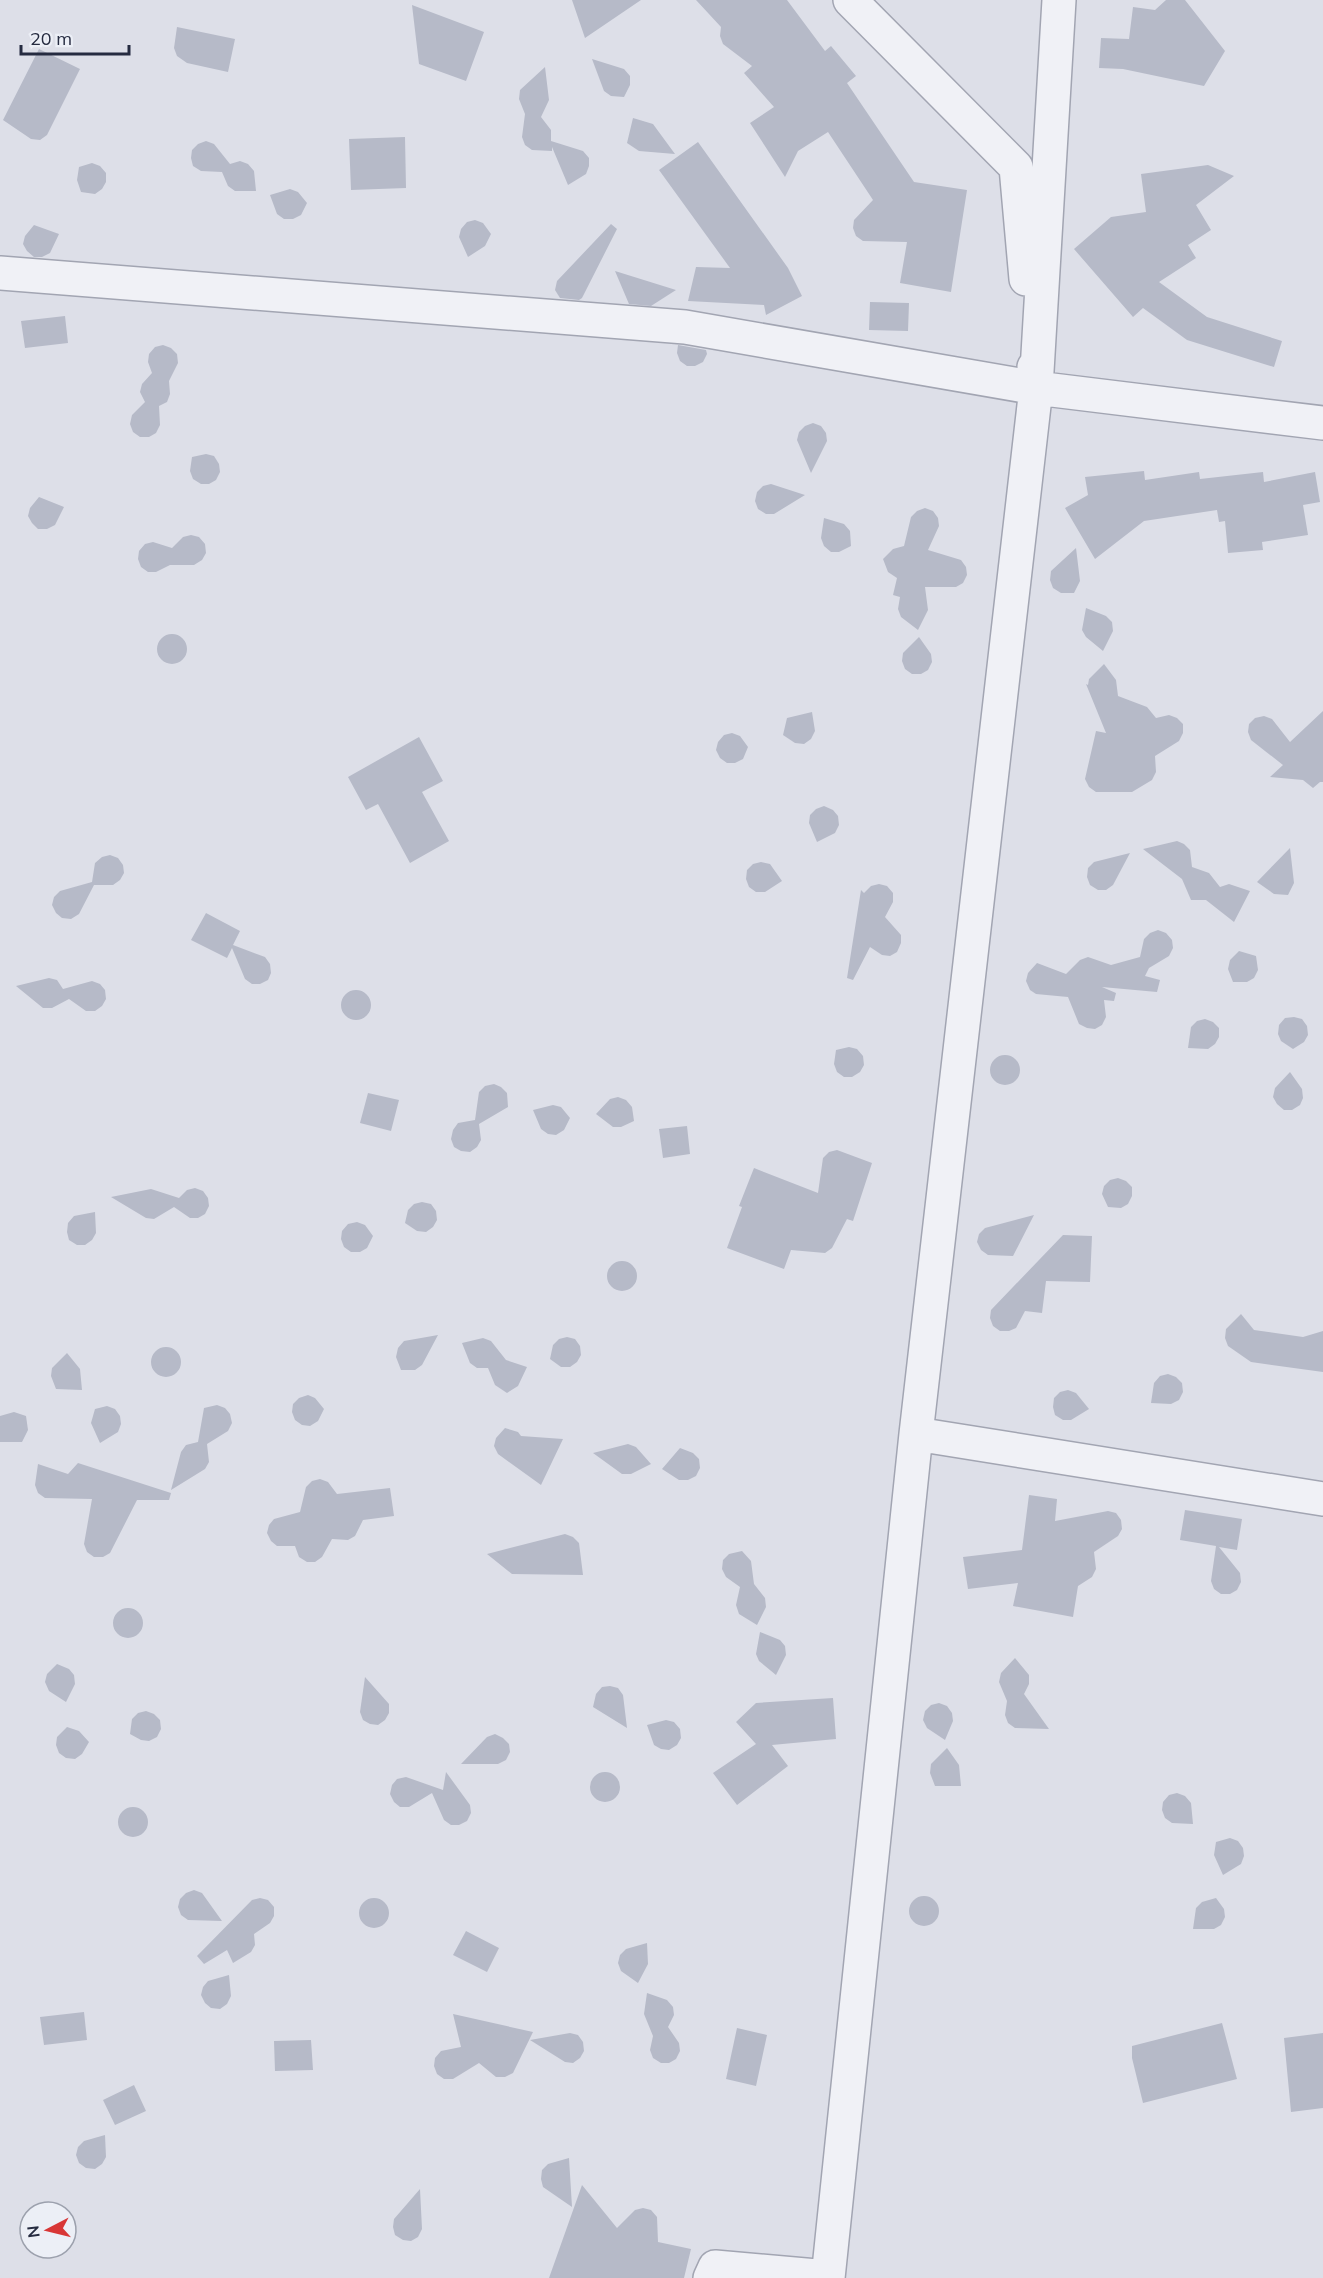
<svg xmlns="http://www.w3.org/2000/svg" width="1323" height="2278" font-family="Mulish,sans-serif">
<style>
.building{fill:#b6bac8}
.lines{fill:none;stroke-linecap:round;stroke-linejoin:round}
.minor-casing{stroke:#a2a5b2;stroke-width:36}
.minor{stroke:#f0f1f6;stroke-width:33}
</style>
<rect width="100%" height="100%" fill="#dddfe8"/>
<!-- building -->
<path class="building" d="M 572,0 L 641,0 L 585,38 Z
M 696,0 L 787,0 L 825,51 L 831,46 L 856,76 L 847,83 L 914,182 L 967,190 L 951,292 L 900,283 L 907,242 L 863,241 L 856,236 L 853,228 L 854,220 L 873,200 L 828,132 L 798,151 L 785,177 L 750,123 L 774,107 L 744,73 L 752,66 L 723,44 L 720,36 L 721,27 Z
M 1166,0 L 1185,0 L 1225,51 L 1204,86 L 1123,69 L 1099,68 L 1101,38 L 1129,39 L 1133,7 L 1155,10 Z
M 412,5 L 484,32 L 466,81 L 419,64 Z
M 177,27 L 235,39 L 228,72 L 187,63 L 177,56 L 174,48 Z
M 39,49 L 80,69 L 47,135 L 40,140 L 31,139 L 3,120 Z
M 592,59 L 624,69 L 630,76 L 630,85 L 624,97 L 611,96 L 604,91 Z
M 545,67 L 549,100 L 541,117 L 551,130 L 551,141 L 583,151 L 589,158 L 589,166 L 586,174 L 568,185 L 552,147 L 552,151 L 532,150 L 525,145 L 522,137 L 525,114 L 519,99 L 520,90 Z
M 633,118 L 653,124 L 675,154 L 639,151 L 627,143 Z
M 405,137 L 406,188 L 351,190 L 349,139 Z
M 206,141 L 214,144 L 230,164 L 240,161 L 248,164 L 254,171 L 256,191 L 235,191 L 228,186 L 222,172 L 201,171 L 193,166 L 191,158 L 192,150 L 198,144 Z
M 698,142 L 788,268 L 802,296 L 766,315 L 764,305 L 688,301 L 696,267 L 730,268 L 659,170 Z
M 92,163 L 100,166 L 106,173 L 106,182 L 102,189 L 95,194 L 81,192 L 77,180 L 79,167 Z
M 1208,165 L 1234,176 L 1196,205 L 1211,230 L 1188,245 L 1196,258 L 1159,282 L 1207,317 L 1282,341 L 1274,367 L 1187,340 L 1143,308 L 1133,317 L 1074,249 L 1111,217 L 1146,212 L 1141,174 Z
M 290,189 L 298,192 L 307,203 L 301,215 L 293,219 L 284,219 L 277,214 L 270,195 Z
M 475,220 L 483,223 L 491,234 L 485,246 L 468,257 L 459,237 L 461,229 L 467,222 Z
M 611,224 L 617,229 L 582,298 L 579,300 L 560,298 L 555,290 L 557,281 Z
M 34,225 L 59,234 L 50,253 L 42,257 L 34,257 L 27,251 L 23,244 L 25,236 Z
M 615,271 L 676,290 L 651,306 L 629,304 Z
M 870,302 L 909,303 L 908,331 L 869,330 Z
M 65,316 L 68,343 L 25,348 L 21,321 Z
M 163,345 L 171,348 L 177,354 L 178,363 L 169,381 L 170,394 L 167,402 L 159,406 L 160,425 L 156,433 L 149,437 L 140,437 L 133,432 L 130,424 L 132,415 L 145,402 L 140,392 L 142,384 L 152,373 L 148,362 L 149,354 L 155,347 Z
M 678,345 L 706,350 L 707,354 L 703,362 L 695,366 L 687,366 L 680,361 L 677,353 Z
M 813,423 L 821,426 L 826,433 L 827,441 L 811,473 L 797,440 L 799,432 L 805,426 Z
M 206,454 L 214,456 L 219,464 L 220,472 L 216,480 L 209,484 L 201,484 L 193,479 L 190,471 L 192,457 Z
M 1144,471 L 1145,480 L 1199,472 L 1200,479 L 1263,472 L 1264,482 L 1315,472 L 1320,502 L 1303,505 L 1308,535 L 1262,542 L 1263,550 L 1228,553 L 1225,521 L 1219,522 L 1217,510 L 1144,521 L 1095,559 L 1065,508 L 1088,495 L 1085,477 Z
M 771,484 L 805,495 L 774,514 L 766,514 L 758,509 L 755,501 L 757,492 L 763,486 Z
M 39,497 L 64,507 L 55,525 L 47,529 L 38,529 L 32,523 L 28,516 L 30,508 Z
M 925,508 L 933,511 L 938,518 L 939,526 L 928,550 L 961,560 L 966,567 L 967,575 L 963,583 L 956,587 L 925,587 L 928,610 L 918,630 L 901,617 L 898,609 L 900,597 L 893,595 L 897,578 L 888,572 L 883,559 L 893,549 L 904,546 L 911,517 L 917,511 Z
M 824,518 L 844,524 L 850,531 L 851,546 L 839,552 L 831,552 L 824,546 L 821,538 Z
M 191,535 L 199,537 L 205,544 L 206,553 L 202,560 L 194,565 L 170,565 L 156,572 L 148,572 L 141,567 L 138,559 L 139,551 L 145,544 L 153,542 L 172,548 L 183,537 Z
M 1076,548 L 1080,581 L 1074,593 L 1061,593 L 1053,588 L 1050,580 L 1051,571 Z
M 1086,608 L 1106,616 L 1112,622 L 1113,631 L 1103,651 L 1086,637 L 1082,630 Z
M157 649a15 15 0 1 1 30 0a15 15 0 1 1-30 0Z
M 919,637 L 931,654 L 932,662 L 928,670 L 921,674 L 912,674 L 905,669 L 902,661 L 903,653 Z
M 1104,664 L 1116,680 L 1118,696 L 1147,707 L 1156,718 L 1169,715 L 1177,718 L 1183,724 L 1183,733 L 1179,741 L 1155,756 L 1156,772 L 1152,780 L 1132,792 L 1096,792 L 1089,787 L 1085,779 L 1096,731 L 1106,733 L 1086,684 L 1088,685 L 1089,679 Z
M 1323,711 L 1323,782 L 1320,782 L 1313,788 L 1303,780 L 1270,777 L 1283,765 L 1251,740 L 1248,732 L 1249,724 L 1255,718 L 1264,716 L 1272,719 L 1290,742 Z
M 812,712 L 815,731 L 811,739 L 804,744 L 795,743 L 783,735 L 787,718 Z
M 732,733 L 740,736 L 748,747 L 743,759 L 735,763 L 727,763 L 720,758 L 716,750 L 718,742 L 724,735 Z
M 419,737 L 443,781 L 422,792 L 449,841 L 410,863 L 378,804 L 366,810 L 348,777 Z
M 824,806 L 833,810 L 838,816 L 839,825 L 835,833 L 817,842 L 809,823 L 810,815 L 816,809 Z
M 1177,841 L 1184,844 L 1190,850 L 1192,867 L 1209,873 L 1220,887 L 1229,884 L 1250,891 L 1234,922 L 1206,900 L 1191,900 L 1182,879 L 1143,849 Z
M 1290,848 L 1294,883 L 1288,895 L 1274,894 L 1257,882 Z
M 1130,853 L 1113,885 L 1106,890 L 1098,890 L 1090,885 L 1087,877 L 1088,868 L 1094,862 Z
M 110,855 L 118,858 L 123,865 L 124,873 L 120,880 L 113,885 L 94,885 L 79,914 L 71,919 L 62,918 L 56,913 L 52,905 L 54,897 L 60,891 L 92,882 L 95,863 L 102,857 Z
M 761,862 L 770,864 L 782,881 L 765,892 L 756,892 L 749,887 L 746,879 L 747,870 L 753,864 Z
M 879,884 L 887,886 L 893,893 L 893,902 L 885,917 L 901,935 L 901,943 L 897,952 L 890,956 L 882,955 L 870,947 L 853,980 L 847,978 L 861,890 L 864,893 L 871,886 Z
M 206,913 L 240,931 L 233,945 L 265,957 L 270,964 L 271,973 L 268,980 L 260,984 L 252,984 L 245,979 L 232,948 L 227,958 L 191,940 Z
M 1158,930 L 1166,933 L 1172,940 L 1173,948 L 1169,956 L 1149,968 L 1145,976 L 1160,980 L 1157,992 L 1102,987 L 1116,993 L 1114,1001 L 1104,1000 L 1106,1017 L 1102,1025 L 1095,1029 L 1087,1028 L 1079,1024 L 1068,997 L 1036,994 L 1030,990 L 1026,981 L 1028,973 L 1037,963 L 1066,974 L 1080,960 L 1088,957 L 1111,965 L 1140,957 L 1144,939 L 1150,933 Z
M 1239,951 L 1256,956 L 1258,970 L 1254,978 L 1247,982 L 1233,982 L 1228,969 L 1230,960 Z
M 49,978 L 57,980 L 63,989 L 92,981 L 100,984 L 105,990 L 106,999 L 102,1006 L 95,1011 L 86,1011 L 69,999 L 52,1008 L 43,1008 L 16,986 Z
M341 1005a15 15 0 1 1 30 0a15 15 0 1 1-30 0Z
M 1294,1017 L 1302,1019 L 1307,1026 L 1308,1035 L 1304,1042 L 1293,1049 L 1281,1041 L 1278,1034 L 1279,1025 L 1285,1018 Z
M 1205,1019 L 1213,1022 L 1219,1028 L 1219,1037 L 1215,1044 L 1208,1049 L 1188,1048 L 1191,1027 L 1197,1021 Z
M 849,1047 L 857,1049 L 863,1056 L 864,1065 L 860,1072 L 852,1077 L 844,1077 L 837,1072 L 834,1064 L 836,1050 Z
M990 1070a15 15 0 1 1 30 0a15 15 0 1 1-30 0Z
M 1290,1072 L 1302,1089 L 1303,1098 L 1300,1105 L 1292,1110 L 1284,1110 L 1277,1104 L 1273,1097 L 1275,1088 Z
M 494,1084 L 501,1087 L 507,1093 L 508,1107 L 479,1124 L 481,1140 L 477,1147 L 470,1152 L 461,1151 L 454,1147 L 451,1139 L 453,1130 L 458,1123 L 475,1120 L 479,1092 L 485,1086 Z
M 368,1093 L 399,1100 L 391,1131 L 360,1123 Z
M 618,1097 L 626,1100 L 632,1107 L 634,1121 L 621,1127 L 613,1127 L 596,1114 L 610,1099 Z
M 553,1105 L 561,1107 L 570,1118 L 564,1130 L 556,1135 L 548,1134 L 541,1129 L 533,1110 Z
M 687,1126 L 690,1154 L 663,1158 L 659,1129 Z
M 837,1150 L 872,1163 L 853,1221 L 847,1219 L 832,1248 L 825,1253 L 791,1250 L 784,1269 L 727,1248 L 742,1207 L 739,1206 L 754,1168 L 818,1193 L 823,1158 L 829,1152 Z
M 1118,1178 L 1126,1181 L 1132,1187 L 1132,1196 L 1128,1204 L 1121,1208 L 1108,1207 L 1102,1194 L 1104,1186 L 1110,1180 Z
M 195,1188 L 203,1191 L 208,1198 L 209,1206 L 205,1214 L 198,1218 L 190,1218 L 174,1207 L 154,1219 L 146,1218 L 111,1197 L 151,1189 L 179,1198 L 187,1190 Z
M 422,1202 L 431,1204 L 436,1211 L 437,1220 L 433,1227 L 426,1232 L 417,1231 L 405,1223 L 408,1210 L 414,1204 Z
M 95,1212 L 96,1233 L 92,1240 L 85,1245 L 77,1245 L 69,1240 L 67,1232 L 68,1223 L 74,1216 Z
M 1034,1215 L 1013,1256 L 988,1255 L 981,1250 L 977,1242 L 979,1234 L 985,1228 Z
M 357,1222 L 365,1225 L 373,1236 L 367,1248 L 360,1252 L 351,1252 L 344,1247 L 341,1239 L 342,1231 L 348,1224 Z
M 1063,1235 L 1092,1236 L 1090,1282 L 1046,1281 L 1042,1313 L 1025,1311 L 1016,1328 L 1009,1331 L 1000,1331 L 993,1326 L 990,1318 L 991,1310 Z
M607 1276a15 15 0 1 1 30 0a15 15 0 1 1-30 0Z
M 1241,1314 L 1254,1330 L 1303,1337 L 1323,1331 L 1323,1372 L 1251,1362 L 1228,1346 L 1225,1338 L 1226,1329 Z
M 438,1335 L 422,1365 L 415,1370 L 401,1370 L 396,1357 L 398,1348 L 404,1341 Z
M 567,1337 L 575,1339 L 580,1346 L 581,1355 L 577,1362 L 570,1367 L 561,1367 L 550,1359 L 553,1345 L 559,1339 Z
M 483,1338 L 491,1341 L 506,1360 L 527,1367 L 518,1386 L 507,1393 L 495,1385 L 488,1368 L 477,1368 L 470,1363 L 462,1343 Z
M151 1362a15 15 0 1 1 30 0a15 15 0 1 1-30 0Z
M 67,1353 L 80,1369 L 82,1390 L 56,1389 L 51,1376 L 52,1368 Z
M 1168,1374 L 1176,1377 L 1182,1383 L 1183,1392 L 1179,1400 L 1171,1404 L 1151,1403 L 1154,1383 L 1160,1376 Z
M 1068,1390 L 1076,1393 L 1089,1409 L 1071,1420 L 1063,1420 L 1055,1415 L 1053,1407 L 1054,1398 L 1060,1392 Z
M 308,1395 L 315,1398 L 324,1409 L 318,1421 L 310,1426 L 302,1425 L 295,1420 L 292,1412 L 293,1404 L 299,1398 Z
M 217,1405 L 225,1408 L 230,1414 L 232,1423 L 228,1431 L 207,1444 L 209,1462 L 205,1469 L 171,1490 L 181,1452 L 186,1445 L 198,1442 L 204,1408 Z
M 107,1406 L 115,1409 L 120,1416 L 121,1424 L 118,1432 L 100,1443 L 91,1423 L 95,1409 Z
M 14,1412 L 26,1416 L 28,1430 L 22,1442 L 0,1442 L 0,1416 Z
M 505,1428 L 518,1432 L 521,1436 L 563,1439 L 541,1485 L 498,1454 L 494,1446 L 496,1438 Z
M 628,1444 L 636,1447 L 651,1464 L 631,1474 L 622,1474 L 593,1453 Z
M 680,1448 L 693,1453 L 699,1459 L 700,1468 L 696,1476 L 688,1480 L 679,1480 L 662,1469 Z
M 78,1463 L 171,1493 L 169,1500 L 137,1500 L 110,1553 L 103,1557 L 94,1557 L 87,1552 L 84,1544 L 92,1499 L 45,1498 L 38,1493 L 35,1485 L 38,1464 L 68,1474 Z
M 320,1479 L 328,1482 L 337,1494 L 390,1488 L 394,1516 L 363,1520 L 355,1536 L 348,1540 L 332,1539 L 322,1557 L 315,1562 L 307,1562 L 299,1557 L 295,1546 L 277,1546 L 271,1541 L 267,1533 L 269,1525 L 274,1519 L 300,1512 L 306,1487 L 312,1481 Z
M 1029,1495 L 1057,1499 L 1055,1521 L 1108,1511 L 1116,1513 L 1121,1520 L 1122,1529 L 1118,1536 L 1094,1552 L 1096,1569 L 1092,1577 L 1078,1586 L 1073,1617 L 1013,1606 L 1018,1583 L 968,1589 L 963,1557 L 1022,1550 Z
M 1185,1510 L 1242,1519 L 1237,1550 L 1219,1547 L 1240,1573 L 1241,1582 L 1237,1590 L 1230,1594 L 1221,1594 L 1214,1589 L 1211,1581 L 1216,1546 L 1180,1540 Z
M 565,1534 L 573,1537 L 579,1543 L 583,1575 L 512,1574 L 487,1554 Z
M 742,1551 L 751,1561 L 754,1584 L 765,1598 L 766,1607 L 757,1625 L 739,1614 L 736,1605 L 740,1587 L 726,1577 L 722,1569 L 723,1560 L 729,1554 Z
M113 1623a15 15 0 1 1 30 0a15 15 0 1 1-30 0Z
M 760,1632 L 780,1640 L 785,1646 L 786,1655 L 776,1675 L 759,1661 L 756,1654 Z
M 1015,1658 L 1029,1675 L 1029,1684 L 1024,1694 L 1049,1729 L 1015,1728 L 1008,1723 L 1005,1715 L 1007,1701 L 999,1682 L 1001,1673 Z
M 57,1664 L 69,1669 L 74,1675 L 75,1684 L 66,1702 L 49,1691 L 45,1682 L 47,1674 Z
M 365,1677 L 389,1704 L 389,1713 L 385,1720 L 378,1725 L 370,1724 L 363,1720 L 360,1712 Z
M 610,1686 L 618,1688 L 623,1695 L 627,1728 L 593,1707 L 596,1694 L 602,1687 Z
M 833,1698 L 836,1739 L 772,1745 L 788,1766 L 737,1805 L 713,1773 L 756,1744 L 736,1722 L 756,1703 Z
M 939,1703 L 947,1706 L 952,1713 L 953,1721 L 945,1740 L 927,1728 L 923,1720 L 925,1711 L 931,1705 Z
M 146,1711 L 154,1714 L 160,1720 L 161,1729 L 157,1737 L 149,1741 L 141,1740 L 130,1734 L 132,1719 L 138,1713 Z
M 666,1720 L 674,1722 L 680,1729 L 681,1738 L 677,1745 L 669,1750 L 661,1749 L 654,1745 L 647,1725 Z
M 67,1727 L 79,1731 L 89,1742 L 82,1754 L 75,1759 L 66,1758 L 59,1753 L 56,1745 L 57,1737 Z
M 495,1734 L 503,1738 L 509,1744 L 510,1752 L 506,1760 L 498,1764 L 461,1764 L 487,1737 Z
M 947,1748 L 959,1765 L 961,1786 L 935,1786 L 930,1773 L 931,1764 Z
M 446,1772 L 470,1805 L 471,1813 L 467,1821 L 459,1825 L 451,1825 L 444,1820 L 432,1793 L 409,1807 L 400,1807 L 394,1802 L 390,1794 L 392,1785 L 397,1779 L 406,1777 L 443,1790 Z
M590 1787a15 15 0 1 1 30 0a15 15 0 1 1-30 0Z
M 1177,1793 L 1185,1796 L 1191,1803 L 1193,1824 L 1172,1823 L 1165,1818 L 1162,1810 L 1163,1802 L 1169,1795 Z
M118 1822a15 15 0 1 1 30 0a15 15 0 1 1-30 0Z
M 1230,1838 L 1238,1841 L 1243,1848 L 1244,1856 L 1241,1864 L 1223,1875 L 1214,1855 L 1216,1842 Z
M 194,1890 L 202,1893 L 222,1921 L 188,1920 L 181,1915 L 178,1907 L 180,1899 L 186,1893 Z
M909 1911a15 15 0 1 1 30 0a15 15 0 1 1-30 0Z
M 260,1898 L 268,1900 L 274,1907 L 274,1916 L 270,1923 L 254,1934 L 255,1945 L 251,1952 L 233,1963 L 227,1950 L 204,1964 L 197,1956 L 252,1900 Z
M 1216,1898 L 1224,1909 L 1225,1917 L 1221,1925 L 1214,1929 L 1193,1929 L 1196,1908 L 1202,1902 Z
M359 1913a15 15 0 1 1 30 0a15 15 0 1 1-30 0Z
M 466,1931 L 499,1948 L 487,1972 L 453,1955 Z
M 647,1943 L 648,1964 L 638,1983 L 621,1971 L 618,1963 L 620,1955 L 626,1949 Z
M 229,1975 L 231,1996 L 227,2004 L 220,2009 L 211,2008 L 205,2003 L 201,1995 L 203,1987 L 208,1981 Z
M 647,1993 L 667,2000 L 673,2007 L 674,2015 L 668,2027 L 679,2043 L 680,2051 L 676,2059 L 669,2063 L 661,2063 L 653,2058 L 650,2050 L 653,2036 L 644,2014 Z
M 84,2012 L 87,2040 L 44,2045 L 40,2017 Z
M 453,2014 L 533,2032 L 513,2073 L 505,2077 L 496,2077 L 479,2063 L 453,2079 L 444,2079 L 437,2074 L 434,2066 L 435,2058 L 441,2051 L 461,2047 Z
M 1222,2023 L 1237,2079 L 1143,2103 L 1132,2058 L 1132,2046 Z
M 737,2028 L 767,2035 L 756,2086 L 726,2079 Z
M 570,2033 L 578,2035 L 583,2042 L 584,2051 L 580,2058 L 573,2063 L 565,2062 L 530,2040 Z
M 1323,2033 L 1323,2108 L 1291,2112 L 1284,2038 Z
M 311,2040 L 313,2070 L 275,2071 L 274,2041 Z
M 134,2085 L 146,2111 L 115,2125 L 103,2100 Z
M 105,2135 L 106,2157 L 102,2164 L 95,2169 L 86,2168 L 79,2163 L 76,2155 L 78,2147 L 84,2141 Z
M 569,2158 L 572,2207 L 543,2187 L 541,2179 L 542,2170 L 548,2164 Z
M 582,2185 L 617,2228 L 635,2210 L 643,2208 L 651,2210 L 657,2217 L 658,2242 L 691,2249 L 684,2278 L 549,2278 Z
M 420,2189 L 422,2229 L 418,2237 L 411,2241 L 403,2240 L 395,2235 L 393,2227 L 394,2219 Z"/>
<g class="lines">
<defs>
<path id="minor" d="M 850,0 L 1016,167 L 1026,279
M 0,273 L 685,327 L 1036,388
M 1034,367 L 1036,388 L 1323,423
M 916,1434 L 1323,1499
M 710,2278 L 715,2267 L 828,2277
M 828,2278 L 916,1434 L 1036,388 L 1059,0"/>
</defs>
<!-- minor casing -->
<use href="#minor" class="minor-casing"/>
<!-- minor -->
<use href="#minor" class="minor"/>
</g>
<!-- north arrow -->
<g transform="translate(48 2230) rotate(263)"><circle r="28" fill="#eceff6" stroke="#9ca1ad" stroke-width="1.5"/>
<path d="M0-4.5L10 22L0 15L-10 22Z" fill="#d83636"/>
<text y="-9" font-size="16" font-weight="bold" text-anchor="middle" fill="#252b40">N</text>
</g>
<!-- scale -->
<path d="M21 45v9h108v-9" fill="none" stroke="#252b40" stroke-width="3"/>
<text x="30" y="45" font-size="18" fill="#252b40" stroke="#eceff6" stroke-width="4.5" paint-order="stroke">20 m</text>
</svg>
